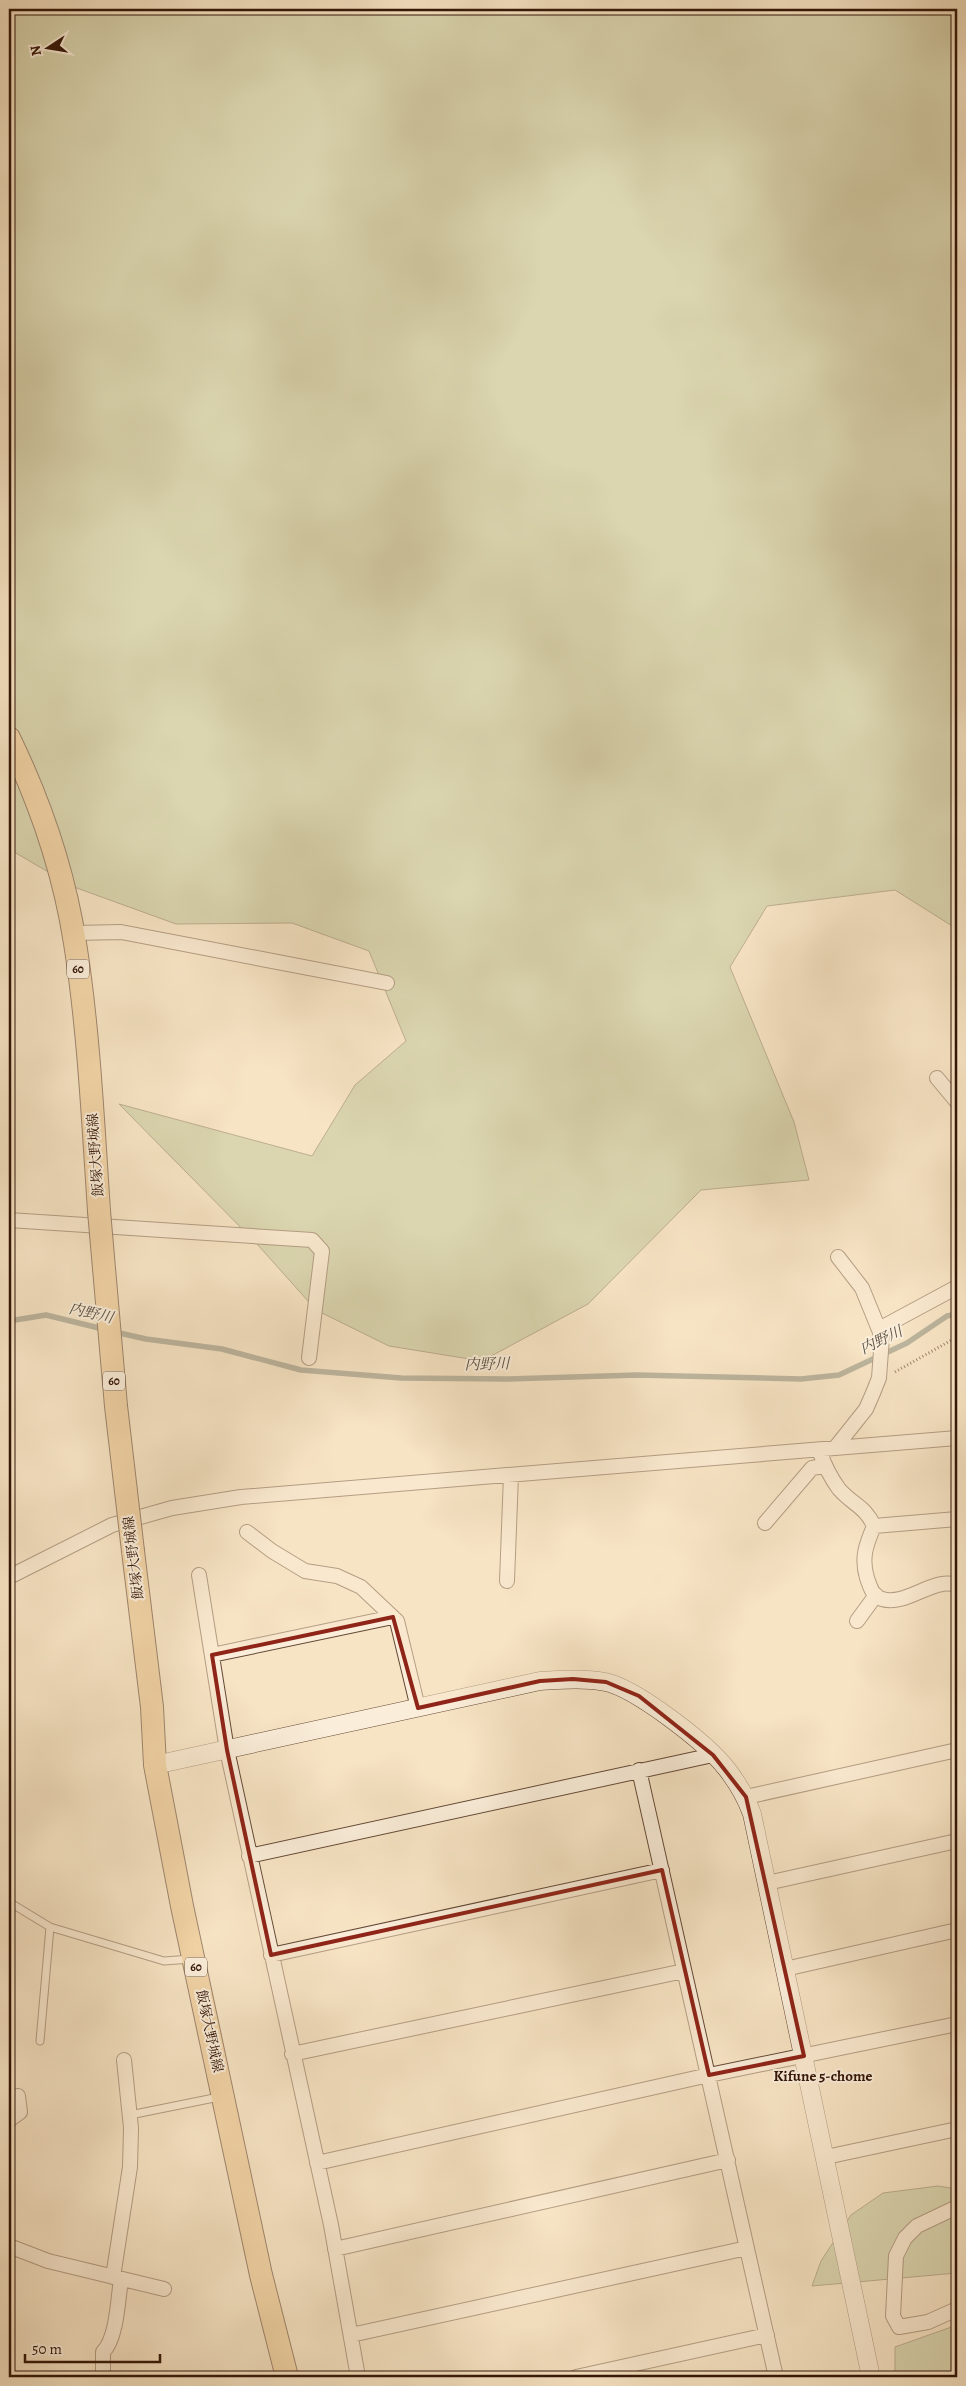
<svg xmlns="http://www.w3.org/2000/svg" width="966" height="2386" font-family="Alegreya,'Noto Serif JP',serif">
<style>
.green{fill:#b8c598;stroke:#766d50}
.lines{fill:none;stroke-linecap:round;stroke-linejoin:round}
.stream{stroke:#737b6d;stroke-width:5.5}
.service-casing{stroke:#644936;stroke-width:9}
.minor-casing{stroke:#644936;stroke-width:16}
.tertiary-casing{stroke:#644936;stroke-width:19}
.primary-casing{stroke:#331507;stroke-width:24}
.path{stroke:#331507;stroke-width:3;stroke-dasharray:1 2.5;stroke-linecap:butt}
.service{stroke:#faedd9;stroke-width:7}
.minor{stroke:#faedd9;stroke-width:14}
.tertiary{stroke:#faedd9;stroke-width:18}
.primary{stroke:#ecc282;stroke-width:22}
.primary-bridge-casing{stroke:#331507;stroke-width:24;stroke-linecap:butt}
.primary-bridge{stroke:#ecc282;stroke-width:22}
.marked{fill:none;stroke:#8f2418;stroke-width:4;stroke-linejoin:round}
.labels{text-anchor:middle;stroke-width:4;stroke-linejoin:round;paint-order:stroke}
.shield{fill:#faedd9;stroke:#6f5646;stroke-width:1}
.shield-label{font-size:12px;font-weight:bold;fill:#331507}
.street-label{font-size:14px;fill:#331507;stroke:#faedd9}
.water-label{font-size:15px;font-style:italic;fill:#585042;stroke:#faedd9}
.neighbourhood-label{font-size:15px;font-weight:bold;fill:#331507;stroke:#faedd9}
</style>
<rect width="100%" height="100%" fill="#f7e4c4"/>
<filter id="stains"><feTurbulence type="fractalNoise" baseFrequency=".004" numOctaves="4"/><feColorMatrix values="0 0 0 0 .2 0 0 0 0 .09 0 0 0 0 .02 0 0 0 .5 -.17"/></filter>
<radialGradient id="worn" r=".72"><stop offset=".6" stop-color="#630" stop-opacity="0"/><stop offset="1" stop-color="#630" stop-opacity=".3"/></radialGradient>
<!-- green -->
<path class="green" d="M 9,9 L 957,9 L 957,929 L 895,890 L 767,906 L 730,967 L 794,1122 L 809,1180 L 701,1190 L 588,1304 L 482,1361 L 389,1346 L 316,1310 L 257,1244 L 119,1104 L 312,1156 L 355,1085 L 406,1041 L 369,951 L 292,923 L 176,924 L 74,887 L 9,849 Z
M 938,2186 L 957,2189 L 957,2273 L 812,2286 L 821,2261 L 851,2215 L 883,2193 Z
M 957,2325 L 957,2377 L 895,2377 L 895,2347 Z"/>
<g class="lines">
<!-- stream -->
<path class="stream" d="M 9,1321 L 46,1315 L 103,1329
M 115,1332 L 146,1339 L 222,1349 L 301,1370 L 401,1378 L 507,1379 L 637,1375 L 801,1379 L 839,1375 L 907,1343 L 947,1316 L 957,1314"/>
<defs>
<path id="service" d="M 9,1902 L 50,1927
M 40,2041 L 50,1927 L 164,1961 L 191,1959
M 130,2115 L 219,2097"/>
<path id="minor" d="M 73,933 L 121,932 L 387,983
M 937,1078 L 957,1102
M 9,1220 L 312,1240 L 322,1251 L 309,1358
M 879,1329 L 957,1287
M 835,1448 L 866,1409 L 873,1393 L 879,1378 L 882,1337 L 862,1288 L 838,1257
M 819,1450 C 824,1464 830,1477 839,1489 C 853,1505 865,1506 874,1526 C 866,1545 861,1558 867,1578 C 870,1586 872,1596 882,1599 C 902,1605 923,1587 942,1584 C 947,1583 952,1584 957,1584
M 765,1523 L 812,1468 L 824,1466
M 874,1526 L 957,1519
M 247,1532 L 272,1551 L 305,1571 L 337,1576 L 361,1587 L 397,1621 L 418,1708
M 199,1575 L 227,1750 L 331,2225 L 358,2377
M 9,1577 L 112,1525 L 172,1508 L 241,1497 L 957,1438
M 507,1581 L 511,1475
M 857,1621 L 876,1595
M 212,1655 L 393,1617
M 639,1770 L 776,2377
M 746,1797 L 957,1750
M 249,1856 L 713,1755
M 767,1883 L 957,1841
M 271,1955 L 662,1870
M 785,1969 L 957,1930
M 292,2054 L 684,1971
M 9,2120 L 20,2112 L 18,2096
M 826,2157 L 957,2129
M 317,2163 L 709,2075 L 957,2024
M 957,2207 L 917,2226 L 905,2238 L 896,2256 L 893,2316 L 899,2327 L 928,2322 L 957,2309
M 9,2246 L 48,2261 L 164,2289
M 335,2249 L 728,2160
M 113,2277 L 130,2167 L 131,2128 L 124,2060
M 351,2335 L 747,2248
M 103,2374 L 103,2352 C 117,2338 118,2299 121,2279
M 576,2377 L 767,2335"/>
<path id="tertiary" d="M 155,1765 L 540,1681 C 561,1680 583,1678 605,1682 C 636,1688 706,1743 726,1768 C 737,1782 746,1797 752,1814 L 871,2377"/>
<path id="primary" d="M 9,738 C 40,802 64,872 75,943 C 89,1032 93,1122 99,1211
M 133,1551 L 152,1707 L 155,1765 L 182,1906 L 261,2275 L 287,2377"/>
</defs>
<!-- service casing -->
<use href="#service" class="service-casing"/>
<!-- minor casing -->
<use href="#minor" class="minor-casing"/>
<!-- tertiary casing -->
<use href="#tertiary" class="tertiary-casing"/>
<!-- primary casing -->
<use href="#primary" class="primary-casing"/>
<!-- path -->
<path class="path" d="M 895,1372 L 957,1337"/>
<!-- service -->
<use href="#service" class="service"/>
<!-- minor -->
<use href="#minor" class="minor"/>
<!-- tertiary -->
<use href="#tertiary" class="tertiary"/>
<!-- primary -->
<use href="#primary" class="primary"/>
<defs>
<path id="primary-bridge" d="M 99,1211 L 116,1406 L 133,1551"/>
</defs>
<!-- primary-bridge casing -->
<use href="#primary-bridge" class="primary-bridge-casing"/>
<!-- primary-bridge -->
<use href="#primary-bridge" class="primary-bridge"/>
</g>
<!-- marked area -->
<path d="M0 0H966V2386H0ZM 393,1617 L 418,1708 L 540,1681 L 573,1679 L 606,1682 L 639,1696 L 713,1755 L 746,1797 L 804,2056 L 709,2075 L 662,1870 L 271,1955 L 227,1750 L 212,1655 Z" fill="#f7e4c4" fill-opacity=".55" fill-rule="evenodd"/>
<path class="marked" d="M 393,1617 L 418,1708 L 540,1681 L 573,1679 L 606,1682 L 639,1696 L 713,1755 L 746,1797 L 804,2056 L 709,2075 L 662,1870 L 271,1955 L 227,1750 L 212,1655 Z"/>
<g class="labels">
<!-- shield labels -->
<g class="shield">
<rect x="67" y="959.5" width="22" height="19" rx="4"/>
<rect x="103" y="1371.5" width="22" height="19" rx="4"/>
<rect x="185" y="1957.5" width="22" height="19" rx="4"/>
</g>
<g class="shield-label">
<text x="78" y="973">60</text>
<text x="114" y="1385">60</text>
<text x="196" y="1971">60</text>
</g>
<!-- street labels -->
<g class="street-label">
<text transform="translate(95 1155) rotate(-94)" y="5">飯塚大野城線</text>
<text transform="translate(133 1558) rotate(-97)" y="5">飯塚大野城線</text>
<text transform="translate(210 2031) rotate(78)" y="5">飯塚大野城線</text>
</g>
<!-- water labels -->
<g class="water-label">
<text transform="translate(91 1313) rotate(13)" y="5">内野川</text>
<text transform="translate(881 1340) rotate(-26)" y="5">内野川</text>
<text transform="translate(487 1364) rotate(-1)" y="5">内野川</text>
</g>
<!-- neighbourhood labels -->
<g class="neighbourhood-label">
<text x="823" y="2081">Kifune 5-chome</text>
</g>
</g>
<!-- margin -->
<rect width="966" height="2386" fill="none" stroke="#f7e4c4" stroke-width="30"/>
<rect x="10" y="10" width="946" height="2366" fill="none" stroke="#331507" stroke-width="2.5"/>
<rect x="15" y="15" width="936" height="2356" fill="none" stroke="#331507"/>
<!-- north arrow -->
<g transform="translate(48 48) rotate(258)" stroke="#faedd9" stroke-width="4" paint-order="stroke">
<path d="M0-4L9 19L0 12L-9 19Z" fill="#331507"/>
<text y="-8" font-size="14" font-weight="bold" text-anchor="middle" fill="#331507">N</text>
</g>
<!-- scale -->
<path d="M25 2354v8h135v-8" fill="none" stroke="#331507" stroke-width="2.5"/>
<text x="32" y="2354" font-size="15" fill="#331507" stroke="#faedd9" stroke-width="4" paint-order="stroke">50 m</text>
<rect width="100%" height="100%" filter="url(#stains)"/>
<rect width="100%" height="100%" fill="url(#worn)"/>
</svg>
